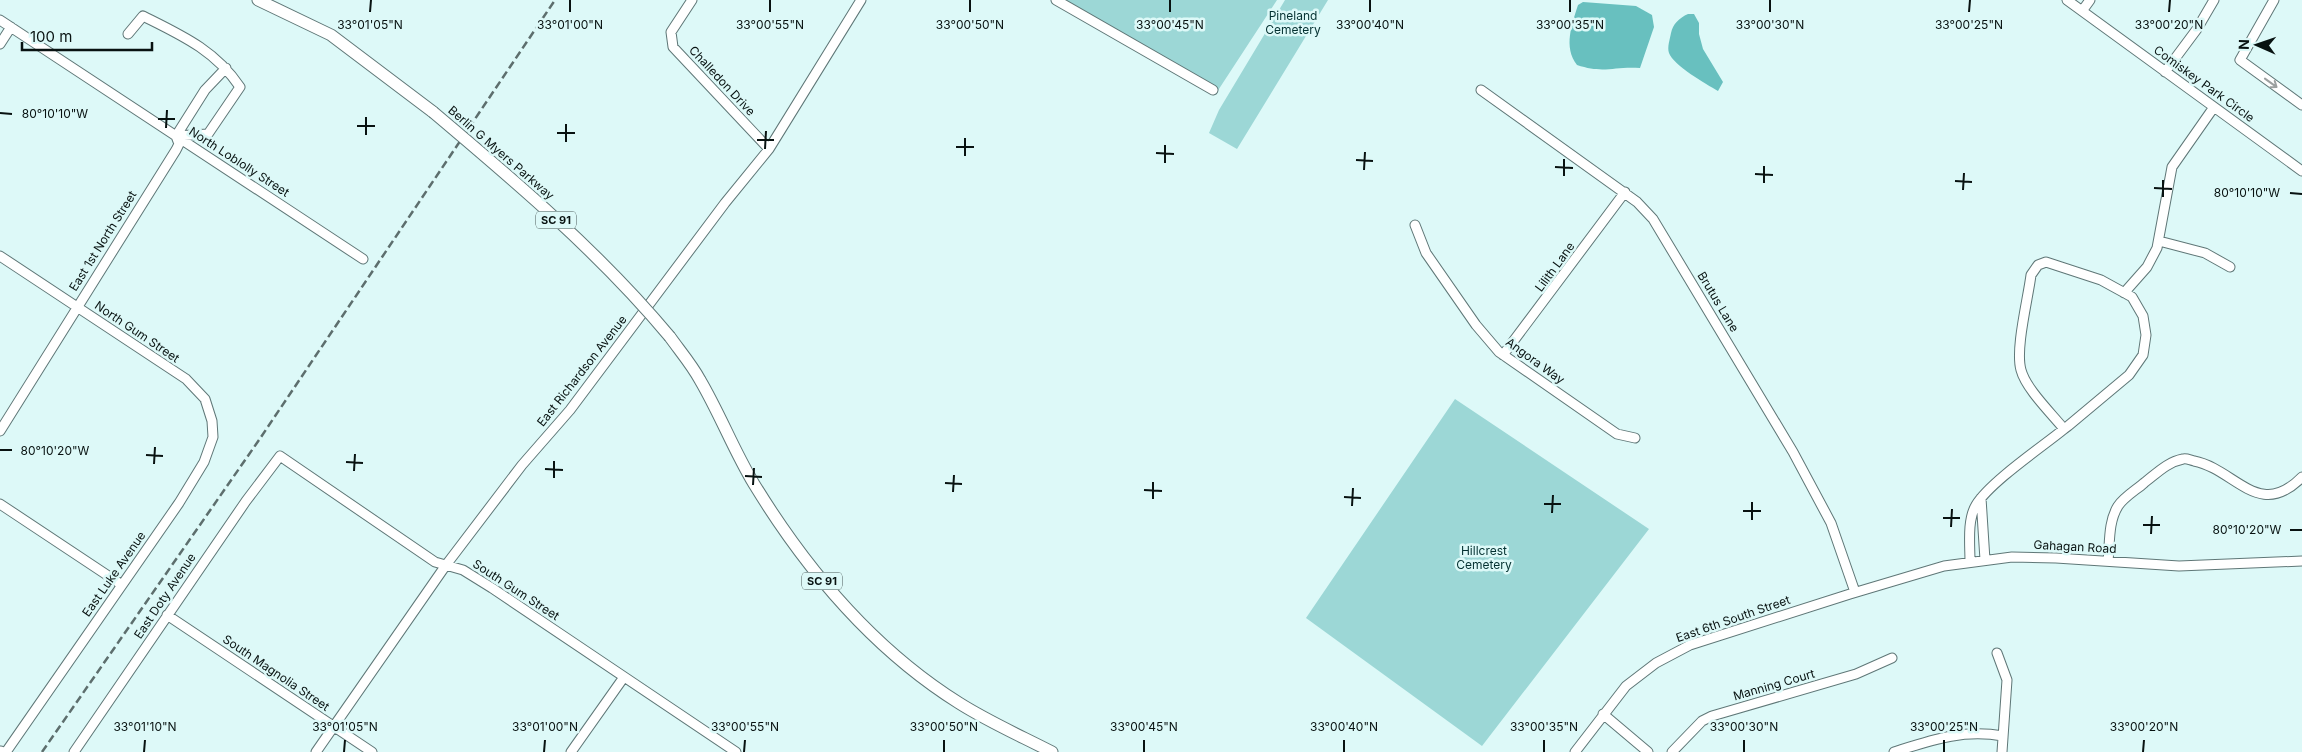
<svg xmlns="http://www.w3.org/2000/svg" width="2302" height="752" font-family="Inter,sans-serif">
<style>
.green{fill:#9cd7d6}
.water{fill:#68c0bf}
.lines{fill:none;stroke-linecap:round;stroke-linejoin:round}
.minor-casing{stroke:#5f7777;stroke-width:11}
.major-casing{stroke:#5f7777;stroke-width:13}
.minor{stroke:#fff;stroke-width:9}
.major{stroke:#fff;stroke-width:11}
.rail{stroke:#5d6e6d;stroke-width:2.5;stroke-dasharray:8 4;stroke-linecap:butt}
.major-bridge-casing{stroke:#5f7777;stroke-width:13;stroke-linecap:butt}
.major-bridge{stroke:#fff;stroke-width:11}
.oneway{stroke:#9ca0a0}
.ticks{fill:none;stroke:#081211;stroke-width:2}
.labels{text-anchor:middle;stroke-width:5;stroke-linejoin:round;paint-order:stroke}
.shield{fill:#ddf9f8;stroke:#485756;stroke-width:1}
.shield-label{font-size:11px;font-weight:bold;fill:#081211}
.park-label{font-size:12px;fill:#043131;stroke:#ddf9f8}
.street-label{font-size:12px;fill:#081211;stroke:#ddf9f8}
.ticks-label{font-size:12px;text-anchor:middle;fill:#081211;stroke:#ddf9f8;stroke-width:5;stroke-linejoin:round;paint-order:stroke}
</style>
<rect width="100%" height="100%" fill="#ddf9f8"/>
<!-- green -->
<path class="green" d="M 1063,0 L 1277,0 L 1215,95 Z
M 1285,0 L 1328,0 L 1237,149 L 1209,133 L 1219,110 Z
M 1455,399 L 1649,529 L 1482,746 L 1306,618 Z"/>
<!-- water -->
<path class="water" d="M 1583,2 L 1636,6 L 1652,15 L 1654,27 L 1640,68 C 1614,66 1604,74 1577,65 C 1563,47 1572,24 1578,5 Z
M 1688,14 L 1694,14 L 1699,23 L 1699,34 L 1703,49 L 1723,82 L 1718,91 C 1706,84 1673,65 1669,53 C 1667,47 1670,39 1671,33 C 1673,24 1679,18 1688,14 Z"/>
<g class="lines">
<defs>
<path id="minor" d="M 692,0 L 671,32 L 673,47 L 769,149
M 1056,0 L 1213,90
M 2067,0 L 2302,171
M 2274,0 L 2240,60 L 2302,105
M 2082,11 L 2090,0
M 0,20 L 363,259
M 128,34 L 143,16 C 181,35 215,50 240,87 L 208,134 L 176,136
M 0,44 L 11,27
M 2165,72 L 2197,29 L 2214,0
M 1481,90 L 1637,202 L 1653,219 L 1793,452 L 1831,523 L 1855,592
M 1415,225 L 1426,253 L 1476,325 L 1499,352 L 1617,434 L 1635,438
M 2159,241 L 2205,253 L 2230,267
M 0,256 L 186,379 L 205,399 L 212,421 L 213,437 L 204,462 L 179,503 L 6,752
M 2124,293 L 2147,267 L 2157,248 L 2172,167 L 2214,107
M 1503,355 L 1625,192
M 0,431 L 176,150 L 179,144 L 176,136 L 205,90 L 226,68
M 1981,498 L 1985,560
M 0,504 L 122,585
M 2108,561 C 2110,543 2108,522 2118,506 C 2124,497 2136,490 2144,483 C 2156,474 2167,462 2183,459 C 2186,458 2190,460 2194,461 C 2235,469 2259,521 2302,477
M 1970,562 C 1970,545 1967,520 1976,505 C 1990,482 2042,447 2064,429 L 2068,426 L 2129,375 L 2143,355 L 2146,335 L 2143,316 L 2132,297 L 2101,280 L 2046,262 L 2038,265 L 2031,275 C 2028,299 2015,349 2021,370 C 2026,389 2052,414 2064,429
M 167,615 L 372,752
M 1997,653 L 2007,680 L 2002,752
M 1603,714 L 1648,752
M 74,752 L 246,501 L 280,456 L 435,562 L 463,570 L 492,588 L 736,752
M 316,752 L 446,565 L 522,465 L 570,410 L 725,203 L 769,149 L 861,0
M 571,752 L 624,677
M 1575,752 L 1626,686 L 1656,663 L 1690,645 L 1850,594 L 1944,566 L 2012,557 L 2056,558 L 2179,566 L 2302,561
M 1672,752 L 1702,721 L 1712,716 L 1856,674 L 1892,658
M 1894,752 C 1932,740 1962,729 2003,736"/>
<path id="major" d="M 258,0 L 331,35 L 433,112
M 670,337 C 680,351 692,365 700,380 C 720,414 734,451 754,484 C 806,569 873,649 959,703 C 989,722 1021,736 1052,752
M 0,752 L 1,752"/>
</defs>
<!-- minor casing -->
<use href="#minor" class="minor-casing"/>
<!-- major casing -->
<use href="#major" class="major-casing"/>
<!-- minor -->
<use href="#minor" class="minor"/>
<!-- major -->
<use href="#major" class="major"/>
<!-- rail -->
<path class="rail" d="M 42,752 L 259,440 L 555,0"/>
<defs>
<path id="major-bridge" d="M 433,112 C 516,182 600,253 670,337"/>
</defs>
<!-- major-bridge casing -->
<use href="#major-bridge" class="major-bridge-casing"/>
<!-- major-bridge -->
<use href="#major-bridge" class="major-bridge"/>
</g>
<!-- one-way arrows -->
<defs><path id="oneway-shaft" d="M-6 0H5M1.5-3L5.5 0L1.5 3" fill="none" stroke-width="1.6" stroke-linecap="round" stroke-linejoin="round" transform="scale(1.25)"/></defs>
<use class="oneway" href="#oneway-shaft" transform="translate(2271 83) rotate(36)"/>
<!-- ticks -->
<path class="ticks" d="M 370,12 L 371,0M 570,12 L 570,0M 770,12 L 770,0M 970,12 L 970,0M 1170,12 L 1170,0M 1370,12 L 1370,0M 1570,12 L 1570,0M 1770,12 L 1770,0M 1969,12 L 1970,0M 2169,12 L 2170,0M 0,113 L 12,114M 158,119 L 175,119M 357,126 L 375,126M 166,128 L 167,110M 557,133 L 575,133M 366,135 L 366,117M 757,140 L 774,140M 566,142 L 566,124M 956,147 L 974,147M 765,149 L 766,131M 1156,153 L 1174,154M 965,156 L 965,138M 1356,160 L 1373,161M 1165,163 L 1165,145M 1555,167 L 1573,168M 1364,170 L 1365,152M 1755,174 L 1773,175M 1564,176 L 1564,159M 1955,181 L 1972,182M 1764,183 L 1764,166M 2154,188 L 2172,189M 1963,190 L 1964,173M 2290,193 L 2302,194M 2163,197 L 2163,180M 0,450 L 12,450M 146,455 L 163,456M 346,462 L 363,463M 154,464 L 155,447M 545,469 L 563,470M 354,471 L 355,454M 745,476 L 762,477M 554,478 L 554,461M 945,483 L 962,484M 753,485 L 754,468M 1144,490 L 1162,491M 953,492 L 954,475M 1344,497 L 1361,498M 1153,499 L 1153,482M 1544,504 L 1561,504M 1352,506 L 1353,488M 1743,511 L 1761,511M 1552,513 L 1553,495M 1943,518 L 1960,518M 1752,520 L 1752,502M 2143,525 L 2160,525M 1951,527 L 1952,509M 2290,530 L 2302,530M 2151,534 L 2152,516M 144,752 L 145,740M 344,752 L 345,740M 544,752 L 545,740M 744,752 L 745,740M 944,752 L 944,740M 1144,752 L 1144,740M 1344,752 L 1344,740M 1544,752 L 1544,740M 1744,752 L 1744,740M 1944,752 L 1944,740M 2143,752 L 2144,740"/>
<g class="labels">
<!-- shield labels -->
<g class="shield">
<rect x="536" y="211.5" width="40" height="17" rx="4"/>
<rect x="802" y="572.5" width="40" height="17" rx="4"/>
</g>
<g class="shield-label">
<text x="556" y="224">SC 91</text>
<text x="822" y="585">SC 91</text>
</g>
<!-- park labels -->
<g class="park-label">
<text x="1293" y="20">Pineland<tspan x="1293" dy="14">Cemetery</tspan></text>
<text x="1484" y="555">Hillcrest<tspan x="1484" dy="14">Cemetery</tspan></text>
</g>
<!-- street labels -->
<g class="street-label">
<text transform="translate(722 81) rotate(47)" y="4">Challedon Drive</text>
<text transform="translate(2204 84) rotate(36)" y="4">Comiskey Park Circle</text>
<text transform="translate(501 153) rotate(41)" y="4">Berlin G Myers Parkway</text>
<text transform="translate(239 162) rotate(33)" y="4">North Loblolly Street</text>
<text transform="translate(103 241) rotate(-58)" y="4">East 1st North Street</text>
<text transform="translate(1555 267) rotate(-54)" y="4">Lilith Lane</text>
<text transform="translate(1718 302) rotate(59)" y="4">Brutus Lane</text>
<text transform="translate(137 332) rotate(34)" y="4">North Gum Street</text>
<text transform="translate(1535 361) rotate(36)" y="4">Angora Way</text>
<text transform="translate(582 371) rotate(-52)" y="4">East Richardson Avenue</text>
<text transform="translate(2075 547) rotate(3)" y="4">Gahagan Road</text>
<text transform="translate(114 574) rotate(-55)" y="4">East Luke Avenue</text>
<text transform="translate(516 590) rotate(33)" y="4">South Gum Street</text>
<text transform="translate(165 596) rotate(-56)" y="4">East Doty Avenue</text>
<text transform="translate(1733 619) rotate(-19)" y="4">East 6th South Street</text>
<text transform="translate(276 673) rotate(34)" y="4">South Magnolia Street</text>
<text transform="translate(1774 685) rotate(-16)" y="4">Manning Court</text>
</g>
</g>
<g class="ticks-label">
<text x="370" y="29">33°01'05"N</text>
<text x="570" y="29">33°01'00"N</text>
<text x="770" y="29">33°00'55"N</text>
<text x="970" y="29">33°00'50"N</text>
<text x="1170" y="29">33°00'45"N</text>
<text x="1370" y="29">33°00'40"N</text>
<text x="1570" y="29">33°00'35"N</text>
<text x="1770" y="29">33°00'30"N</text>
<text x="1969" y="29">33°00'25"N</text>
<text x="2169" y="29">33°00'20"N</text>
<text x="55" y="118">80°10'10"W</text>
<text x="2247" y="197">80°10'10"W</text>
<text x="55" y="455">80°10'20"W</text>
<text x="2247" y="534">80°10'20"W</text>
<text x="145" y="731">33°01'10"N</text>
<text x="345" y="731">33°01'05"N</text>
<text x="545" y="731">33°01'00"N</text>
<text x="745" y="731">33°00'55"N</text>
<text x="944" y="731">33°00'50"N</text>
<text x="1144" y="731">33°00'45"N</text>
<text x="1344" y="731">33°00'40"N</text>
<text x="1544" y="731">33°00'35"N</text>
<text x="1744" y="731">33°00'30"N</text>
<text x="1944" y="731">33°00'25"N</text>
<text x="2144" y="731">33°00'20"N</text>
</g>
<!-- north arrow -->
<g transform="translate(2257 45) rotate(272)" stroke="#ddf9f8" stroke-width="4" paint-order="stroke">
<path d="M0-4L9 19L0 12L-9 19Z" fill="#081211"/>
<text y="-8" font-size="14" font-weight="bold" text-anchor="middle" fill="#081211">N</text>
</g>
<!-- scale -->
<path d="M22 42v8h130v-8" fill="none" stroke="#081211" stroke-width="2.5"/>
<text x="30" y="42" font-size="15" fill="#081211" stroke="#ddf9f8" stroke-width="4" paint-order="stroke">100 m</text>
</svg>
